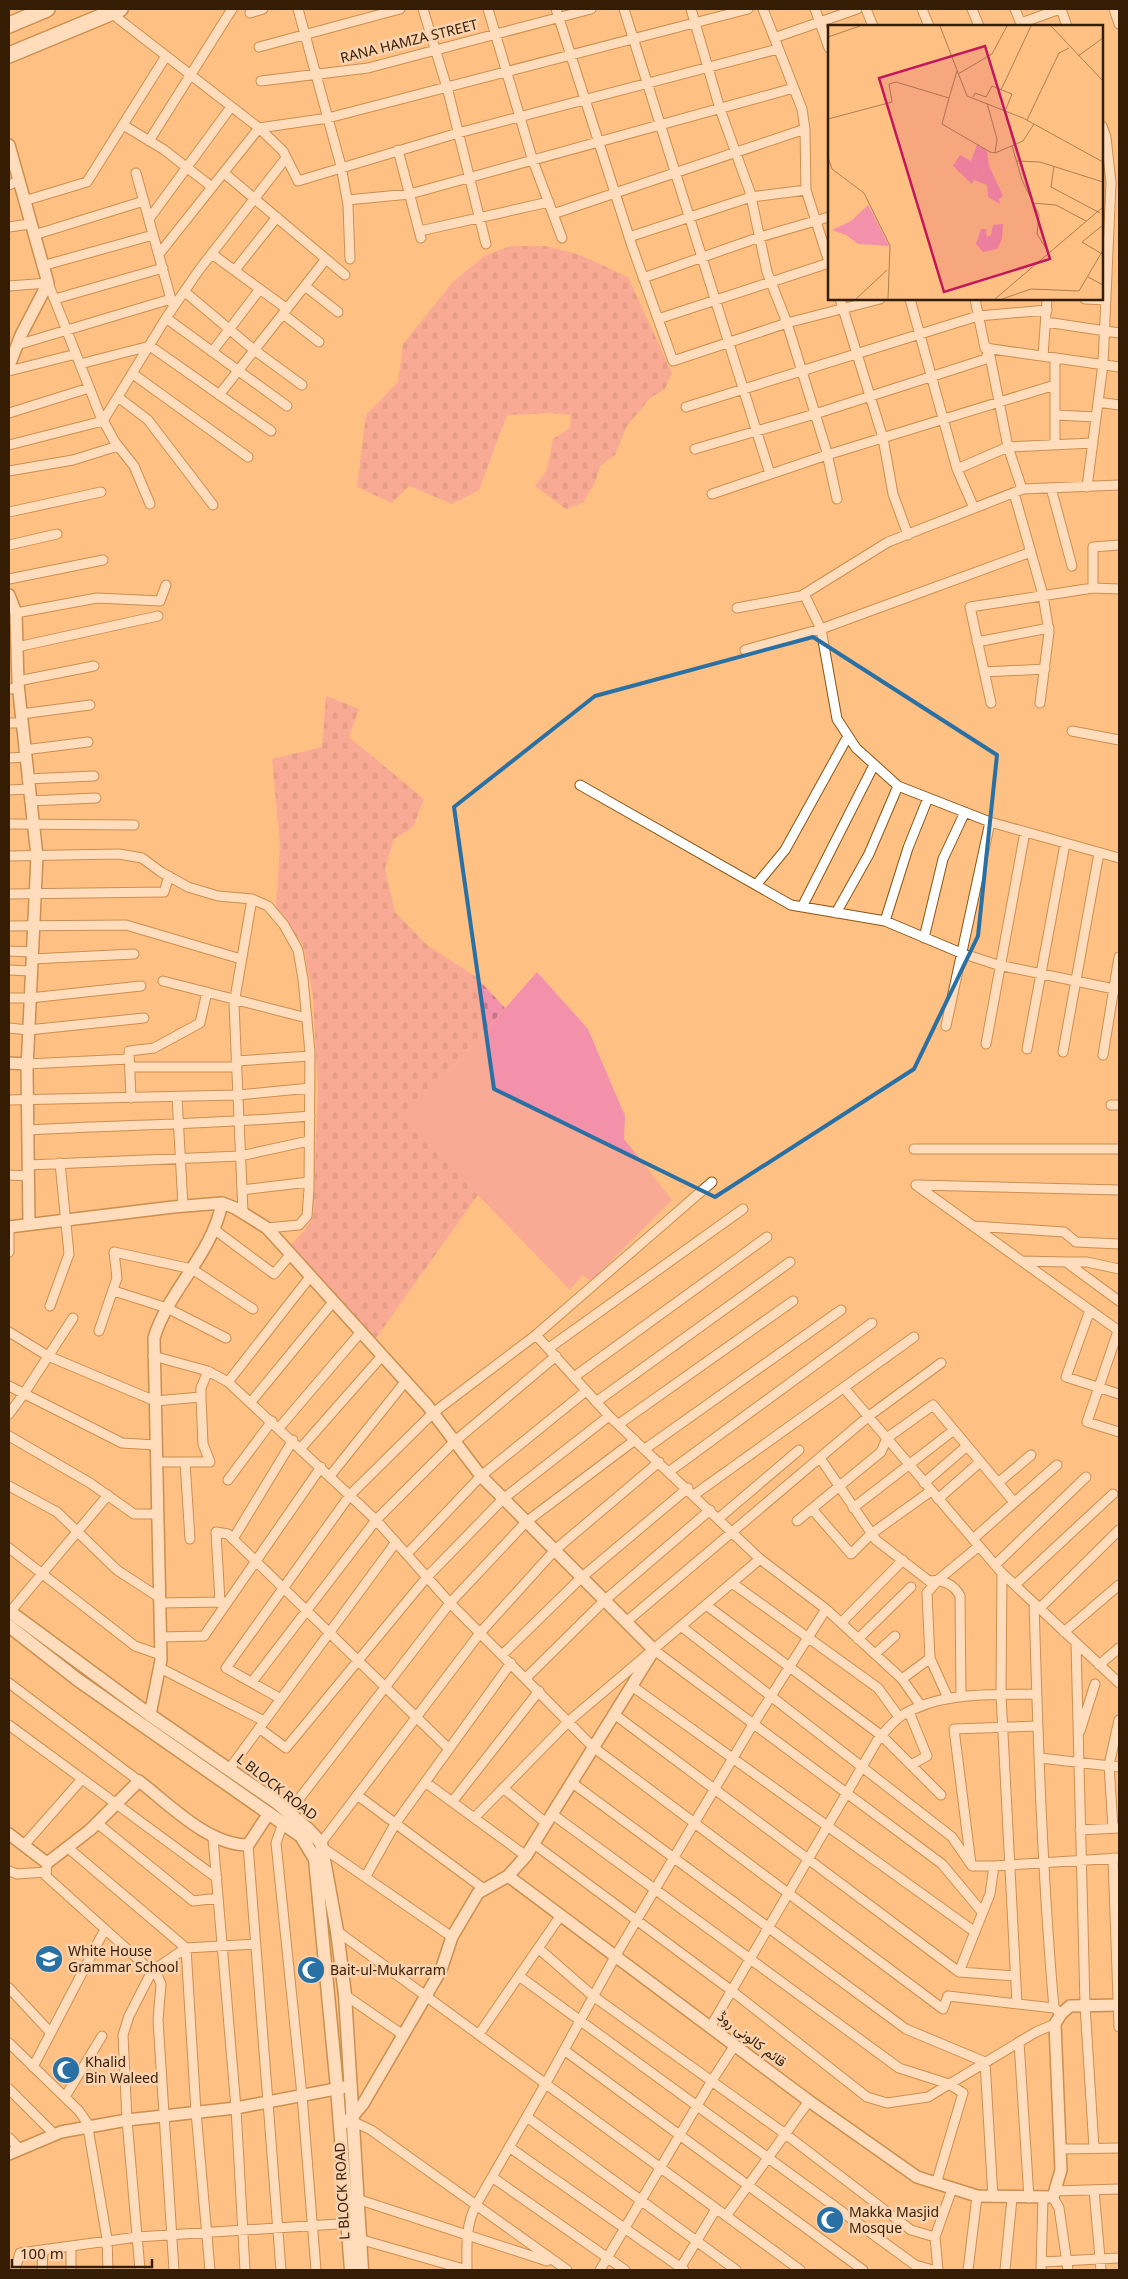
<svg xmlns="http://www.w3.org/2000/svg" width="1128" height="2279" font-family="'Noto Sans',Vazirmatn,sans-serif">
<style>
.cemetery{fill:url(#cemetery-stones)}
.park{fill:#f291a9}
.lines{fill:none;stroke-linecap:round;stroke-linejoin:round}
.minor-casing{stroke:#8c5512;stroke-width:11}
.tertiary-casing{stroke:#8c5512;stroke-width:14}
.secondary-casing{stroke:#8c5512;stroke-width:15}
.primary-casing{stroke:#8c5512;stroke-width:18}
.minor{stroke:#fff;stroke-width:9}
.tertiary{stroke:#fff;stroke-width:11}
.secondary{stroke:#fff;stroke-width:12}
.primary{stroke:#fff;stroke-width:15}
.marked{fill:none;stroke:#2970a5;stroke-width:4;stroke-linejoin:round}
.labels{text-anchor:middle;stroke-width:5;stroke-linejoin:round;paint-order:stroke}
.street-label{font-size:14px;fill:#351d04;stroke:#fad3b0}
.poi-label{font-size:14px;fill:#351d04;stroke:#fad3b0;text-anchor:start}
.inset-road{fill:none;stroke:#ae7f51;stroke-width:1}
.view{fill:#c2185b;fill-opacity:0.15;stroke:#c2185b;stroke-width:2.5}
.inset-edge{fill:none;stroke:#351d04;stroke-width:2.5}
</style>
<defs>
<pattern id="cemetery-stones" width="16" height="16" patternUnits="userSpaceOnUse" patternTransform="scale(1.25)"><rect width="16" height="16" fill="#f291a9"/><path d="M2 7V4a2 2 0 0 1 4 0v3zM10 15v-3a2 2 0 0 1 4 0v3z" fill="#c57687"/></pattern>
</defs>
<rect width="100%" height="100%" fill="#ffc084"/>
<!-- cemetery -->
<path class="cemetery" d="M 511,246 L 546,246 L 580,255 L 628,277 L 672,373 L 665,389 L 650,398 L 627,426 L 615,455 L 600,466 L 595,483 L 583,503 L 566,509 L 535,486 L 547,470 L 553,439 L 570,428 L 571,415 L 549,413 L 507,415 L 479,490 L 452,504 L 409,486 L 392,503 L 357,487 L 366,415 L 398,382 L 403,344 L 452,283 L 484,256 Z
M 326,696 L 359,709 L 349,737 L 424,799 L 413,827 L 394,839 L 385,869 L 395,912 L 426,944 L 476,977 L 505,1008 L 406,1121 L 478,1195 L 376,1338 L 288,1248 L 305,1230 L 313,1217 L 318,1091 L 313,996 L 303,945 L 276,909 L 280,845 L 272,759 L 322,747 Z"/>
<!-- park -->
<path class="park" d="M 537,972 L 588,1029 L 625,1116 L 624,1139 L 672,1200 L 591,1281 L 582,1275 L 570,1290 L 406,1121 Z"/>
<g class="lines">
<defs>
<path id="minor" d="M 298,9 L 341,166 L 348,205 L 350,259
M 423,9 L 448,91 L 486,244
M 488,9 L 532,158 L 562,238
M 556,9 L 632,246 L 673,361 L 787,323 L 880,299
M 624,9 L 770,474
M 691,9 L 720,109 L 750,192 L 767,272 L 787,323 L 826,449 L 837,499
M 815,9 L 829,48
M 866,9 L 873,26
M 922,9 L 929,26
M 972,9 L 979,26
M 1015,9 L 1022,26
M 1061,9 L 1067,26
M 1114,9 L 1119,24
M 111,13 L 259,128 L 283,151 L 298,181 L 458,133 L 778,49
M 250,13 L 263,9
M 1021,23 L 1060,9
M 774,38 L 857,9
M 259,47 L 400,9
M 261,81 L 368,68 L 591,9
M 123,125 L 163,149 L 212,187
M 805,129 L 806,190 L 829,262
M 149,141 L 232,9
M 398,150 L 421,238
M 136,173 L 172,303
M 224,173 L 345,275
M 9,185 L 18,181
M 347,200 L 410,194 L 794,88
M 24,201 L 87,182 L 166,56
M 553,214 L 805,129 L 802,109 L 763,9
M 149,219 L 231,107
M 9,227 L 30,224
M 420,231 L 549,202
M 34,235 L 144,201
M 629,237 L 751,197 L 806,190
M 159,254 L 259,128 L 328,118 L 748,9
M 212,254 L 287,309
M 42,266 L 153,235
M 235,270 L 277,217
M 643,278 L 760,237 L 829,217
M 9,286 L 48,283 L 100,415 L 115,442 L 134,466 L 150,504
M 305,286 L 338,312
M 185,292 L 254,350 L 302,385
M 55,299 L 163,268
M 840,299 L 883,438 L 893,494 L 908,535
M 910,299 L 957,469 L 974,508
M 975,299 L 985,348 L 1119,367
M 1085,299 L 1106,300
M 283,314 L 319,342
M 166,318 L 287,406
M 658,319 L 829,263
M 1046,322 L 1119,333
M 17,345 L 171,299
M 989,351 L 1008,447 L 1022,489
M 212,352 L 260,289
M 1043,356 L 1047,299
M 1055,358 L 1055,445
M 80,364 L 150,346 L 271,431
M 9,371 L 76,354
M 133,374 L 248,457
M 219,395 L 326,259
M 118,397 L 148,420 L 213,505
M 1098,402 L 1119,405
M 686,407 L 978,316 L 1047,310
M 9,413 L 89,388
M 1055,415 L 1096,417
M 9,445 L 103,421 L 166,318 L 199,270 L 286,158
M 695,449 L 815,414 L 986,359 L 989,348
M 957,469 L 1008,447 L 1093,443
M 9,471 L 73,460 L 118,446
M 1087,487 L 1103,364 L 1111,183 L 1106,137 L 1102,126
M 1051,488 L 1072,566
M 1014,493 L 1043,595 L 1049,632 L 1040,703
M 712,494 L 827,455 L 1055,385
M 9,512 L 101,492
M 9,545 L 57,534
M 9,579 L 103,560
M 1093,588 L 1093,547 L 1119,545
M 804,594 L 821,629 L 837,719 L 856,748 L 898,786 L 990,822 L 1119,858
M 737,608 L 801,596 L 888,542 L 1023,489 L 1119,485
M 16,613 L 97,598 L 160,601 L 166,585
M 977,642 L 1049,628
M 17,647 L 158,616
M 745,650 L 821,629 L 1031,552
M 984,672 L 1045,669
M 18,681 L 94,666
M 9,689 L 19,688
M 991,703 L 970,607 L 1093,588 L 1119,589
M 21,714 L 90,705
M 9,723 L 22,723
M 1072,731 L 1119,740
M 24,750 L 88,742
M 9,758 L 25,757
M 27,779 L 94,776
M 580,785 L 791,905 L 885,921 L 961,953 L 998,965 L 1119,990
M 9,790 L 29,789
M 30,801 L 96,798
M 9,824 L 134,825
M 9,856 L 119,854 L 142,858 L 161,872 L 188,887 L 218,896 L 252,899 L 268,906 L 284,925 L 298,950 L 303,979 L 310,1052 L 309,1189 L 307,1216 L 299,1225 L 267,1228
M 756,885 L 785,850 L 848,736
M 9,894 L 164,892 L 169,876
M 802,907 L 874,765
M 836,913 L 869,854 L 898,786
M 885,921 L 908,848 L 928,798
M 9,926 L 126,925 L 241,959
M 924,938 L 943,859 L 965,812
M 9,951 L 33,952
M 32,959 L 134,954
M 9,970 L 31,971
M 163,981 L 307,1018
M 9,998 L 30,998 L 141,986
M 946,1026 L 990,822
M 9,1028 L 28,1030 L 144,1018
M 986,1044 L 1025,832
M 1027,1049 L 1065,844
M 1063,1052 L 1099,853
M 1103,1055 L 1119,957
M 236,1061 L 310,1056
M 27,1064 L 129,1059
M 130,1067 L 236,1067
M 177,1097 L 183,1206
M 131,1098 L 129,1051 L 154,1048 L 200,1023 L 207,992
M 9,1100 L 238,1095 L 310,1088
M 1111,1105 L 1119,1105
M 28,1130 C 122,1125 216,1124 310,1116
M 914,1149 L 1119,1149
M 28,1165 L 240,1156 L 309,1141
M 9,1175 L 29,1176
M 916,1185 L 1119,1331
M 917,1185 L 1119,1190
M 242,1190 L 309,1182
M 243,1212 L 234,1004 L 252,899
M 973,1226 L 1064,1232 L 1076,1242 L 1119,1244
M 215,1230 L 274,1274 L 290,1255
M 9,1252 L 9,1227
M 1022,1261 L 1066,1262 L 1119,1301
M 1066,1262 L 1087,1262 L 1119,1269
M 114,1291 L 167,1308 L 226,1338
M 50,1306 L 69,1254 L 60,1163
M 1090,1310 L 1066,1377 L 1119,1394
M 99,1331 L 117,1278 L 114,1252 L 192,1269 L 253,1309
M 1118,1331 L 1087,1422 L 1119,1432
M 9,1332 L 48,1356 L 155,1401 L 201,1397 L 203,1444 L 210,1462 L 156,1462
M 536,1335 L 609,1416 L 760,1559 L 826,1609 L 902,1679 L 921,1706
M 549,1348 L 743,1209
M 153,1356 L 208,1371
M 574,1377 L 767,1237
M 228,1382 L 310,1277
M 9,1386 L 122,1443 L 156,1445
M 844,1388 L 1002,1573 L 1119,1683
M 201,1397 L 201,1388 L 208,1371 L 228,1382 L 376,1520 L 450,1603 L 593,1747 L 943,2009 L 948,1996 L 1054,2008
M 251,1402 L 333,1302
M 596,1402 L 790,1262
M 9,1414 L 23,1395 L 73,1318
M 619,1424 L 793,1301
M 279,1428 L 360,1333
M 9,1436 L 90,1483 L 134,1514 L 157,1514
M 301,1448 L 382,1356
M 645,1449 L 841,1310
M 820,1458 L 876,1540 L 929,1581 C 942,1579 954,1584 960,1596 L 961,1697
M 185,1462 L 190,1539
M 670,1471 L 872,1323
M 330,1476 L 405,1382
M 228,1480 L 272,1421
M 924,1483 L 967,1446
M 998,1483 L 1031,1455
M 9,1486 L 57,1512 L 117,1570 L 160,1598
M 694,1495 L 914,1337
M 938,1499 L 980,1462
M 853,1508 L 954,1430
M 812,1509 L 851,1554 L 871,1534 L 931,1491
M 719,1518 L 799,1450
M 797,1521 L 881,1452 L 887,1438 L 933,1405 L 1014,1502
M 233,1539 L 293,1440
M 973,1539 L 1057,1465
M 9,1548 L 135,1646 L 161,1655
M 407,1554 L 481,1476 L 586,1391
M 995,1565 L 1086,1477
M 1002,1573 L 1001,1695 L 1017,2004
M 732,1583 L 878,1688 L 899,1717
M 1015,1585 L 1113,1494
M 220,1602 L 216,1532 L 228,1534 L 233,1539 L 449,1749
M 160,1603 L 224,1602
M 1034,1603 C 1038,1738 1042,1873 1054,2008 L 1057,2010
M 706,1605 L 882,1736 L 941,1795
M 1040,1608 L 1119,1530
M 10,1612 L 108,1495
M 626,1622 L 869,1416 L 941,1363
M 841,1623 L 903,1560
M 682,1627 L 952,1837 L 972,1866 L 994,1866
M 1064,1632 L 1119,1585
M 161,1637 L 204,1636 L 321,1467
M 858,1639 L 911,1587
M 1076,1643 L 1085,2005 L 1094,2148
M 654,1650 L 942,1864 L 982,1912
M 875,1654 L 895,1636
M 502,1655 L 582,1577 L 688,1488
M 1099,1665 L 1119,1648
M 160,1668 L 264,1721
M 526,1678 L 605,1600 L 710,1510
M 902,1679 L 929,1659 L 930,1655
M 252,1682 L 376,1520 L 454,1442 L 556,1356
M 9,1683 L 139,1781
M 632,1686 L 975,1932
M 948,1698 L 930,1658 L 927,1593 L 938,1580 L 979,1546
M 281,1699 L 226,1668 L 350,1495 L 433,1413 L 536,1335 L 712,1182
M 909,1712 L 927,1756 L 911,1765
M 614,1714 L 959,1972 L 1015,1976
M 9,1725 L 217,1878
M 259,1728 L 286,1748 L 427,1577 L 503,1499 L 609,1416
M 1080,1731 L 1095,1684
M 1040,1758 L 1119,1767
M 230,1768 L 396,1542
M 425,1782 L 526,1856
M 571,1782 L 906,2029 L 985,2062 L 993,2197
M 503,1788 L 546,1823
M 357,1795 L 484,1889
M 452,1802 L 539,1691
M 289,1812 L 450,1603 L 526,1522 L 635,1440
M 552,1814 L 899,2068 L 949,2084 L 963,2093 L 936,2184
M 474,1818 L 569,1721 L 760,1559
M 97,1823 L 193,1901 L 218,1898
M 283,1823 L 276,1843 L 302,2095 L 316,2270
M 1113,1828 L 1109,1765 L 1119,1720
M 1080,1830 L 1119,1828
M 213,1838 L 236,2108 L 245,2270
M 321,1843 L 480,1633 L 555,1550 L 659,1462
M 534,1844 L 732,1991 L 867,2097 L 887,2103 L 928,2097 L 1036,2032 L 1055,2024
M 24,1845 L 82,1779
M 248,1845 L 281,2270
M 67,1847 L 186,1948 L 196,2112 L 210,2270
M 323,1848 L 452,1937
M 1113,1858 L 1119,2027
M 47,1863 L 46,1876 L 158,1977 L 161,1984 L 158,2020 L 174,2270
M 971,1864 L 954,1729 L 1038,1726
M 9,1871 L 17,1874 L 46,1872
M 366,1876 L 395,1824 L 511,1663
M 337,1931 L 800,2270
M 538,1948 L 593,1996 L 784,2133 L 886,2211 L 911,2230 L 935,2237
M 959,1972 L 990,1894 L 994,1866 L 1119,1858
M 519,1976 L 915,2265 L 933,2270
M 9,1988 L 51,2033
M 345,1995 L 403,2035
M 711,2026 L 877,1741 C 884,1733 892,1722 901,1716 C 940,1691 992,1695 1036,1694
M 479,2034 L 561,1915
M 1019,2042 L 1029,2198
M 9,2043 L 79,2111 L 90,2127
M 564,2050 L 863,2270
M 33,2067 L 105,1929
M 9,2089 L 55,2135
M 65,2097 L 102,2036
M 527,2117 L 736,2270
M 354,2122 L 371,2130 L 567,2270
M 88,2128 L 107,2239 L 108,2270
M 9,2138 L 20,2149
M 509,2147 L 684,2270
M 1061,2149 L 1119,2148
M 492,2177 L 625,2270
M 1094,2190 L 1101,2270
M 1055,2191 L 1119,2189
M 1053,2197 L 1059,2208 L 1068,2270
M 357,2199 L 547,2261
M 726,2216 L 809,2101
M 359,2239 L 467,2270
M 71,2246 L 71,2270
M 1042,2262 L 1119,2258
M 15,2270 L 20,2253 L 137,2237 L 353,2223
M 42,2270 L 43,2250
M 140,2270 L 127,2120 L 123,2035 L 129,2016 L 152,1971 L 186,1948 L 256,1944
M 467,2270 C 467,2246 465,2227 476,2205 L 546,2083 L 616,1955 L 749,1731 L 826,1609
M 600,2270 L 711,2082 L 735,2045
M 679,2270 L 716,2209
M 938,2270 L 935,2237 L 952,2189
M 968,2270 L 977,2196
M 1005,2270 L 1012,2198
M 1041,2270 L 1043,2198"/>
<path id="tertiary" d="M 9,145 L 48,283 L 21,335 L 9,366
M 9,595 L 16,613 L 18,684 L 37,856 L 27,1069 L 29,1223
M 9,1063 L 27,1064
M 9,1227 L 173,1207 L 222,1203 L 235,1208 L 267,1228 L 427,1405 L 481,1476 L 654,1650 L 526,1856 L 508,1876
M 150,1715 L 161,1660 L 154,1338 C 169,1289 212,1255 222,1203
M 9,1834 L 47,1863 L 90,1830 L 139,1781 C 170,1805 208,1845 248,1845 L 269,1813
M 340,2126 L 353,2116 L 363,2104 L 441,1970 L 452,1937 L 478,1893 L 508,1876 L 809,2101 L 917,2177 L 977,2196 L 1053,2197 L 1061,2170 L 1055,2024 L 1061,2014 L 1070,2006 L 1119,2005
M 9,2154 L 61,2132 L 127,2120 L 236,2108 L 351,2086"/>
<path id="secondary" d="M 9,1611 L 150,1715 L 276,1802 L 309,1830 L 321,1843 L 337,1931 L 345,1995 L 362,2270
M 9,1626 L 78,1680 L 301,1836 L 315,1859 L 337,2088 L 351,2270"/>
<path id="primary" d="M 9,25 L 47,9
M 9,55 L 120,9"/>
</defs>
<!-- minor casing -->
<use href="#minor" class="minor-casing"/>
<!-- tertiary casing -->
<use href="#tertiary" class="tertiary-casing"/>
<!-- secondary casing -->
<use href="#secondary" class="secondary-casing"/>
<!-- primary casing -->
<use href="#primary" class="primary-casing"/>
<!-- minor -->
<use href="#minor" class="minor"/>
<!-- tertiary -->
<use href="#tertiary" class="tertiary"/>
<!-- secondary -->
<use href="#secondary" class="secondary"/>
<!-- primary -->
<use href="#primary" class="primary"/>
</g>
<!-- marked area -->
<path d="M0 0H1128V2279H0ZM 813,637 L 997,755 L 978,936 L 914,1069 L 715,1197 L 494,1089 L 454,807 L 595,696 Z" fill="#ffc084" fill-opacity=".55" fill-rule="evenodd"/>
<path class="marked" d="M 813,637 L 997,755 L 978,936 L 914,1069 L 715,1197 L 494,1089 L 454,807 L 595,696 Z"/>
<!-- icons -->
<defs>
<symbol id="school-disc" viewBox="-11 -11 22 22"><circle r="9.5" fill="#2970a5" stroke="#fad3b0"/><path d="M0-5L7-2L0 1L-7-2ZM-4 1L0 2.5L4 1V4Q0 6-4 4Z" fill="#fff"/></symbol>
<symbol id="mosque-disc" viewBox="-11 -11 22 22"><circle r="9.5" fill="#2970a5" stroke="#fad3b0"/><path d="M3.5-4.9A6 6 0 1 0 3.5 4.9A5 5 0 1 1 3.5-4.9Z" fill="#fff"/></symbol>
</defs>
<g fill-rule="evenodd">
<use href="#school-disc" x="33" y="1943" width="32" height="32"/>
<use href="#mosque-disc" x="295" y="1954" width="32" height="32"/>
<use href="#mosque-disc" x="50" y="2054" width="32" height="32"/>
<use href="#mosque-disc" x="814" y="2204" width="32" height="32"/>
</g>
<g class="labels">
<!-- street labels -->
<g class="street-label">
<text transform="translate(409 41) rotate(-14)" y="5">RANA HAMZA STREET</text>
<text transform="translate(277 1787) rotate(38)" y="5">L BLOCK ROAD</text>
<text transform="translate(752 2039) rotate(37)" y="5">قائم کالونی روڈ</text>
<text transform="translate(342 2191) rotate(-93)" y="5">L BLOCK ROAD</text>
</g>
<!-- poi labels -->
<g class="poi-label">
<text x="68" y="1956">White House<tspan x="68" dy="16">Grammar School</tspan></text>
<text x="330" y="1975">Bait-ul-Mukarram</text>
<text x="85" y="2067">Khalid<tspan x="85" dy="16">Bin Waleed</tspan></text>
<text x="849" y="2217">Makka Masjid<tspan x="849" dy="16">Mosque</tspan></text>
</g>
</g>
<!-- overview -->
<g transform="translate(828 25)">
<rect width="275" height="275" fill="#ffc084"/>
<path d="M 149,120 L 159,126 L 161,141 L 175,171 L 171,174 L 172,179 L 160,172 L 159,160 L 146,155 L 152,141 L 143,136 ZM 40,180 L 44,187 L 61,221 L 30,219 L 18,210 L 4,205 L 23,196 ZM 175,199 L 174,214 L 169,224 L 155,227 L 148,219 L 153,204 L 158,204 L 159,212 L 163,210 L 165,200 Z" fill="#f291a9"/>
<path d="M 132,130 L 152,141 L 144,159 L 125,141 Z" fill="#f291a9"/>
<path class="inset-road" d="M 112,1 L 139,71 L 195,93 L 275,137M 223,1 L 275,56M 0,12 L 32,1M 250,31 L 275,13M 130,49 L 164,29 L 179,1M 173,65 L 203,1M 145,72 L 147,68 L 158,72 L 164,61 L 184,69 L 178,84M 121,73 L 114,99 L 162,127 L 167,128 L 195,116 L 206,99M 159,78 L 169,114 L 167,128M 0,94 L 64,77 L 61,59 L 68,57 L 121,73 L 129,46M 199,95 L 231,28 L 241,23M 184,121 L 194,155 L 211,190 L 209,209 L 221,228M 0,132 L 4,144 L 36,168 L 62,221 L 60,274M 189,136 L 212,137 L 275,157M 226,141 L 223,162 L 272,188M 204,178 L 228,180 L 258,196M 274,229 L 254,217 L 275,200M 260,252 L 275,260M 28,274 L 59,245M 167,274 L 275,182M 174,274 L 203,264 L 251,266 L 275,225"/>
<path class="view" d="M 157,21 L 222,234 L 116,267 L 51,53 Z"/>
<rect width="275" height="275" class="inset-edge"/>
</g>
<!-- border -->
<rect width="1128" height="2279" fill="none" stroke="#351d04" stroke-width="20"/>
<!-- scale -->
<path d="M12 2259v8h140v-8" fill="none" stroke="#351d04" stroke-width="2.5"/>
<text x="20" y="2259" font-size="15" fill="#351d04" stroke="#fad3b0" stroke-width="4" paint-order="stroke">100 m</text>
</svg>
